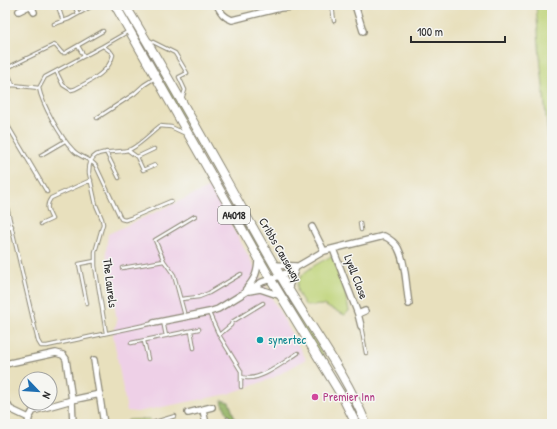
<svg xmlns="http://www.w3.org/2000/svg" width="557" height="429" font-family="'Patrick Hand',sans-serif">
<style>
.built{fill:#eed0e7}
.green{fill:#bed377;stroke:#747f51}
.forest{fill:#96b568;stroke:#60704a}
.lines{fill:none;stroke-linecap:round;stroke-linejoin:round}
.service-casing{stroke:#8a8674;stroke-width:4.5}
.minor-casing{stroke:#8a8674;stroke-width:8}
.primary-casing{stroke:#8a8674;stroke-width:10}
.service{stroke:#fff;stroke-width:2.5}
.minor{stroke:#fff;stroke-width:5.5}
.primary{stroke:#fff;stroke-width:8}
.culture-dot{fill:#0f9aa8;stroke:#f6f6f2;stroke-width:1.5}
.hotel-dot{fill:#d1479c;stroke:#f6f6f2;stroke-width:1.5}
.labels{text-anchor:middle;stroke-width:3;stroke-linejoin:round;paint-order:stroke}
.shield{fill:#f6f6f2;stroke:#686867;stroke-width:1}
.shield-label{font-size:11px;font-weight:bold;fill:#2b2b2b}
.street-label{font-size:12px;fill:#2b2b2b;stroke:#f6f6f2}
.culture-label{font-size:12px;fill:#0d838f;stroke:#f6f6f2;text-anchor:start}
.hotel-label{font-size:12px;fill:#b23c85;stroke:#f6f6f2;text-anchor:start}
</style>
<rect width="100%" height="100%" fill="#f6f6f2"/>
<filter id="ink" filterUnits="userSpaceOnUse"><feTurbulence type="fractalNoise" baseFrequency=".025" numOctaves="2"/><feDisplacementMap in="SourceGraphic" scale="8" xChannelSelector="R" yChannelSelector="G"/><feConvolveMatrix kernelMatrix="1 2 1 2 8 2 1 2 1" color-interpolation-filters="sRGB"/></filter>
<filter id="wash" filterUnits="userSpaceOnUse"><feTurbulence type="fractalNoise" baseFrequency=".012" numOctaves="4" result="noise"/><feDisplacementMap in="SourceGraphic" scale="16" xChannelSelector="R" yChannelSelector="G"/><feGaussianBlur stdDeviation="0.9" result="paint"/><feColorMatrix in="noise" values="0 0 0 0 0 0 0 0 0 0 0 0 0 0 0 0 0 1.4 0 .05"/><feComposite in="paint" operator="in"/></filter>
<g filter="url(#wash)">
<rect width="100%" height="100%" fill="#e8e0bd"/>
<!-- built -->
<path class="built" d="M 210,187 L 306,359 L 273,378 L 228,394 L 137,412 L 127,411 L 113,335 L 117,321 L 106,252 L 108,234 Z"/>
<!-- green -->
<path class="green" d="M 118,5 L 122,5 L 271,267 L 269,269 Z
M 536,5 L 548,5 L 552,82 L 552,175 L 539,47 Z
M 332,256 L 344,287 L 349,311 L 345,315 L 323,305 L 306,306 C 303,301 298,295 297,289 C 295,273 321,262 332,256 Z
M 277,281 L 280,283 L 344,389 L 362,424 L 359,424 L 276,282 Z
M 149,419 L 150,424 L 127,424 L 128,420 L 130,420 Z"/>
<!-- forest -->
<path class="forest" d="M 221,400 L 229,402 L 237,424 L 232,424 Z"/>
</g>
<g filter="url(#ink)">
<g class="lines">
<defs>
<path id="service" d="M 74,5 L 78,14
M 332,5 L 334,21
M 59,9 L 63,21
M 54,24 L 69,19 L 94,5
M 129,31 L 103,46 L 45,77 L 39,88 C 42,104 61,138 73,150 C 80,158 89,157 96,166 L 121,219 L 125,220 L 131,218 L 171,201
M 149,40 L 175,53 L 187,73 L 179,77 L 185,90 L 182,99
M 78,46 L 84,56
M 5,69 L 54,45 L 56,46 L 62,53 L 65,53 L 103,31
M 6,69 L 13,85
M 56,71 L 63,85 L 71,90 L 75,89 C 90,81 109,73 113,55 L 111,52 L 103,46
M 5,87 L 13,85 L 39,88
M 97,118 L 134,94 L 144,85 L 155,78
M 5,121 L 47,192
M 129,151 L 137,157 L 143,170 L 155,165
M 106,152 L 119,178
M 41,155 L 65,141
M 137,157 L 154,149
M 5,199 L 38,341 L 41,346 L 47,346 L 154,323
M 360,223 L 361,230
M 41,224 L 52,219 C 48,211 45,206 51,198 L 91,180
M 5,227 L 12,226
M 122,268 L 164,261
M 181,299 L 199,297 L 209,293 L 241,274
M 87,304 L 79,264 L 95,261
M 209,313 L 219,335 L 241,371 L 241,387
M 185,316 L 174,275 L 164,261 L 155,240 L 195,216
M 163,321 L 166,336
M 361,326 L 366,353
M 191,331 L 194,348
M 106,333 L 95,266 L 95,252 L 103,224 L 102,219 L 96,205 L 89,173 C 88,143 116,156 131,149 C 141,144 151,133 160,126 L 171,127 L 186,134
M 219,335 L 231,325 L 232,322 L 263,303
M 144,341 L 148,359
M 131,343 L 199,329
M 242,377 C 258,383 284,362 298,353
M 228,419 L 229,424
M 152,423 L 175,416"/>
<path id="minor" d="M 31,5 L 34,12
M 217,5 C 221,13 224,17 232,20 L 280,8 L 316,5
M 355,5 L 363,31
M 19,11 L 31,5
M 312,227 L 324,251
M 333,249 L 358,314 L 361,326
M 274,265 L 296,266
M 246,289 C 255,279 258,272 258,258
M 288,289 L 296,267
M 249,291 L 260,289 L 281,296
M 358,314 L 365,311
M 154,323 L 209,312 L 218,309 L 262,282 L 280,276 L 288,272 L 324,251 L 384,236 C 390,239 395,243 398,248 C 406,263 406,287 409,304
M 94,360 L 104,424
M 5,364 L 56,353 L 63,355 L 66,359 L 72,400 L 73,424
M 5,400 L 10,409 L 29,418
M 203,410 L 206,424
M 188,413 L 212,407
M 28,424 L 29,418 L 33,411 L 72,400 L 100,394"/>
<path id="primary" d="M 115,5 L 267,273 L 343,398 L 356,424
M 125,5 C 179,93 228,185 280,275 C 308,324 345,371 366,424"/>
</defs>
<!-- service casing -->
<use href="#service" class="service-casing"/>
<!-- minor casing -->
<use href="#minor" class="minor-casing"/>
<!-- primary casing -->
<use href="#primary" class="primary-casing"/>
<!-- service -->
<use href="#service" class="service"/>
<!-- minor -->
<use href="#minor" class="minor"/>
<!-- primary -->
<use href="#primary" class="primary"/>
</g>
</g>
<!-- markers -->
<circle class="culture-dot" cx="260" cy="340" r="4"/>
<circle class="hotel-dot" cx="315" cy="397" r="4"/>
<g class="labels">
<!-- shield labels -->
<rect class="shield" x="218" y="206" width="32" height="18" rx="3"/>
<g class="shield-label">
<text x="234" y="219">A4018</text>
</g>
<!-- street labels -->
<g class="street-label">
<text transform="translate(280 250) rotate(60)" y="4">Cribbs Causeway</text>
<text transform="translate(356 277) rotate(69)" y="4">Lyell Close</text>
<text transform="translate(110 283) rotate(83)" y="4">The Laurels</text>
</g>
<!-- culture labels -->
<g class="culture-label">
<text x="268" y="344">synertec</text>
</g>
<!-- hotel labels -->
<g class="hotel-label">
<text x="323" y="401">Premier Inn</text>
</g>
</g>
<!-- margin -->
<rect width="557" height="429" fill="none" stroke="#f6f6f2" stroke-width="20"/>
<!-- north arrow -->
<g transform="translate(38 391) rotate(115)"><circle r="19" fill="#f6f6f2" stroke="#a5a5a2"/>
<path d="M0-3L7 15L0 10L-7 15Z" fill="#1f6fb2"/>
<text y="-6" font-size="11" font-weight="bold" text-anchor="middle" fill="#2b2b2b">N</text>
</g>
<!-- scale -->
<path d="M411 36v6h94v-6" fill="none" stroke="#2b2b2b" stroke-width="2"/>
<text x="417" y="36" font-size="12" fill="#2b2b2b" stroke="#f6f6f2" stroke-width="3" paint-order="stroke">100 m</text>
</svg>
